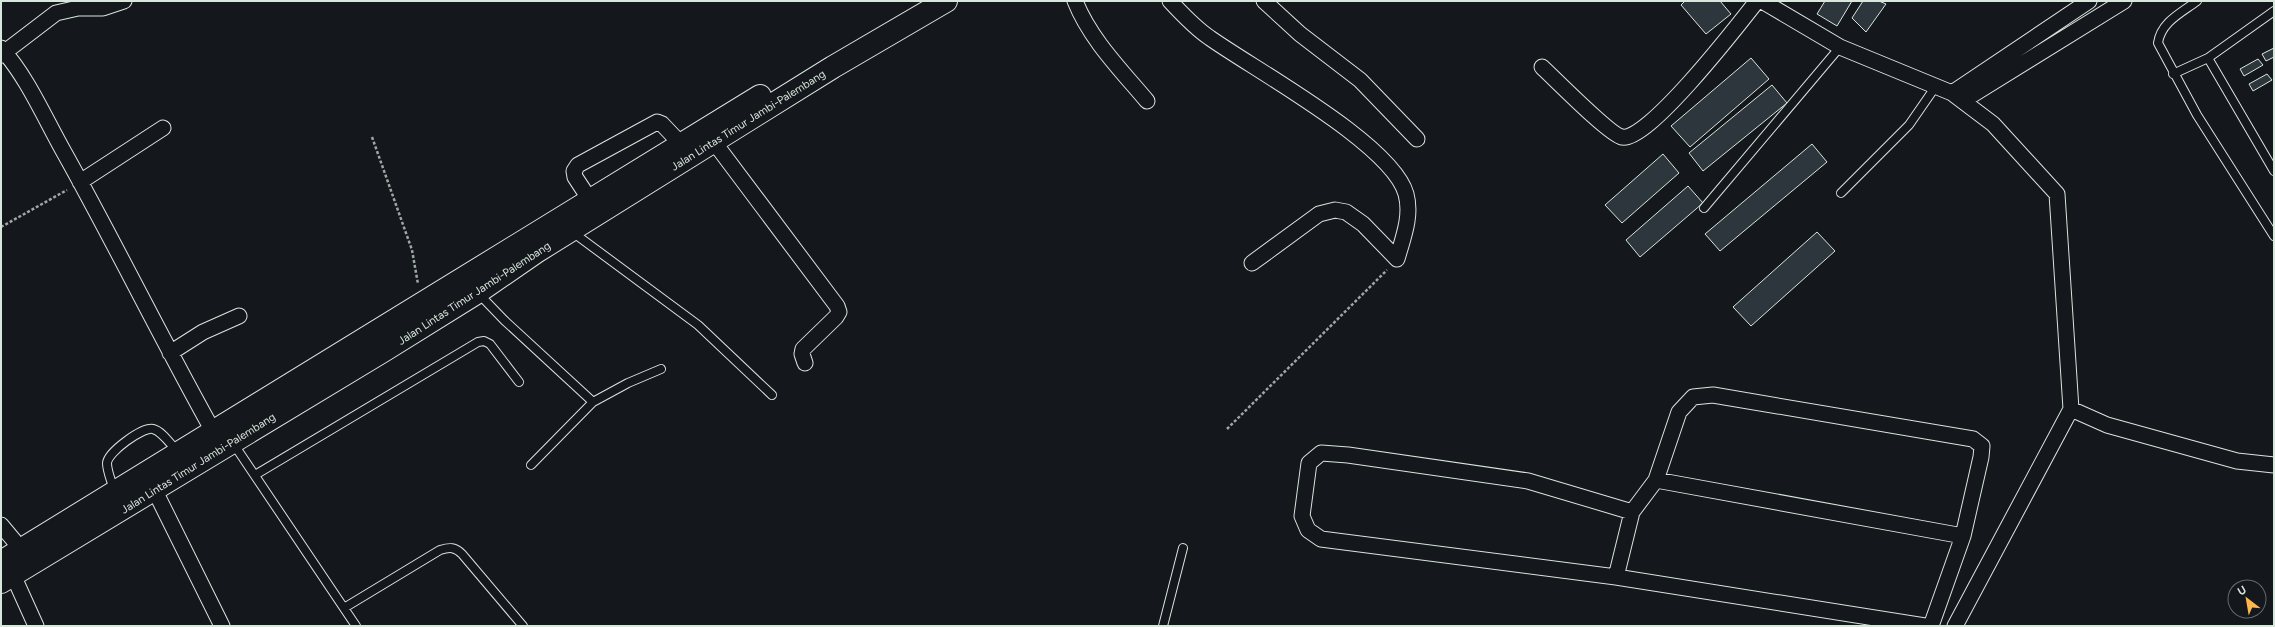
<svg xmlns="http://www.w3.org/2000/svg" width="2275" height="627" font-family="Figtree,sans-serif">
<style>
.building{fill:#2c363c;stroke:#d8e6dc}
.lines{fill:none;stroke-linecap:round;stroke-linejoin:round}
.lane-casing{stroke:#d8e6dc;stroke-width:10}
.street-casing{stroke:#d8e6dc;stroke-width:17}
.highway-casing{stroke:#d8e6dc;stroke-width:24}
.path{stroke:#9da8a2;stroke-width:2.5;stroke-dasharray:3 2;stroke-linecap:butt}
.lane{stroke:#14181c;stroke-width:8}
.street{stroke:#14181c;stroke-width:15}
.highway{stroke:#14181c;stroke-width:22}
.labels{text-anchor:middle;stroke-width:3;stroke-linejoin:round;paint-order:stroke}
.street-label{font-size:11px;fill:#d8e6dc;stroke:#14181c}
</style>
<rect width="100%" height="100%" fill="#14181c"/>
<!-- building -->
<path class="building" d="M 1685,1 L 1720,1 L 1731,14 L 1706,34 L 1681,5 Z
M 1825,1 L 1852,1 L 1837,26 L 1817,14 Z
M 1863,1 L 1879,1 L 1886,4 L 1866,32 L 1852,18 Z
M 2274,48 L 2274,57 L 2266,61 L 2262,54 Z
M 1751,58 L 1769,79 L 1690,147 L 1671,126 Z
M 2258,59 L 2263,65 L 2244,76 L 2240,69 Z
M 2267,74 L 2272,80 L 2253,91 L 2249,84 Z
M 1772,85 L 1787,103 L 1703,171 L 1689,153 Z
M 1812,144 L 1827,162 L 1720,251 L 1705,234 Z
M 1663,154 L 1679,173 L 1622,223 L 1605,205 Z
M 1688,186 L 1703,203 L 1640,257 L 1626,240 Z
M 1817,232 L 1835,251 L 1751,326 L 1733,307 Z"/>
<g class="lines">
<defs>
<path id="lane" d="M 2197,1 C 2181,13 2161,22 2158,43 L 2197,115 L 2274,236
M 2274,11 L 2208,58 L 2274,171
M 2173,74 L 2208,58
M 1841,193 L 1909,125 L 1936,86
M 1704,208 L 1840,47
M 571,231 L 698,325 L 772,395
M 478,293 L 504,320 L 593,402 L 531,465
M 593,402 L 628,383 L 661,369
M 233,443 L 356,626
M 255,475 L 478,342 L 484,341 L 490,344 L 519,382
M 114,490 C 112,482 107,472 107,463 C 108,452 142,427 153,429 C 162,431 171,445 178,452
M 344,608 L 440,550 C 450,547 455,547 462,554 L 523,626
M 1163,626 L 1183,548"/>
<path id="street" d="M 1075,1 C 1090,39 1121,70 1147,101
M 1170,1 C 1182,14 1195,28 1210,38 C 1255,70 1392,144 1406,194 C 1412,216 1403,238 1397,259 L 1363,224 L 1346,212 L 1335,210 L 1319,214 L 1252,263
M 1264,1 L 1300,34 L 1360,80 L 1417,139
M 1762,1 L 1840,47 L 1952,93 L 1993,124 L 2057,194 L 2071,409 L 1955,626
M 1,48 C 28,78 45,119 65,154 C 118,249 165,346 218,440
M 1,55 L 56,13 L 78,8 L 103,8 L 124,1
M 1542,67 C 1555,79 1610,135 1622,137 C 1647,143 1739,24 1757,1
M 1952,93 L 2089,1
M 1964,100 L 2124,1
M 714,142 L 837,306 L 839,312 L 836,317 L 803,349 L 802,354 L 805,363
M 80,182 L 163,128
M 590,200 L 575,177 L 574,171 L 578,165 L 657,122 L 662,124 L 681,144
M 170,353 L 203,332 L 239,316
M 2071,409 L 2107,425 L 2237,461 L 2274,465
M 1656,480 L 1963,536
M 155,491 L 222,626
M 1632,512 L 1528,481 L 1348,455 L 1321,453 L 1309,463 L 1302,516 L 1308,530 L 1321,539 L 1616,577 L 1925,626
M 1,525 L 21,549
M 13,575 L 36,626
M 1616,577 L 1632,512 L 1656,480 L 1679,412 L 1693,397 L 1713,395 L 1973,439 L 1982,446 L 1981,457 L 1963,536 L 1931,626"/>
<path id="highway" d="M 1,562 L 760,96
M 1,582 L 383,351 L 478,292 L 536,252 L 833,67 L 946,1"/>
</defs>
<!-- lane casing -->
<use href="#lane" class="lane-casing"/>
<!-- street casing -->
<use href="#street" class="street-casing"/>
<!-- highway casing -->
<use href="#highway" class="highway-casing"/>
<!-- path -->
<path class="path" d="M 372,137 L 412,250 L 418,284
M 1,227 L 67,190
M 1227,429 L 1387,270"/>
<!-- lane -->
<use href="#lane" class="lane"/>
<!-- street -->
<use href="#street" class="street"/>
<!-- highway -->
<use href="#highway" class="highway"/>
</g>
<g class="labels">
<!-- street labels -->
<g class="street-label">
<text transform="translate(748 120) rotate(-32)" y="4">Jalan Lintas Timur Jambi-Palembang</text>
<text transform="translate(474 293) rotate(-33)" y="4">Jalan Lintas Timur Jambi-Palembang</text>
<text transform="translate(198 463) rotate(-32)" y="4">Jalan Lintas Timur Jambi-Palembang</text>
</g>
</g>
<!-- border -->
<rect width="2275" height="627" fill="none" stroke="#d8e6dc" stroke-width="4"/>
<!-- north arrow -->
<g transform="translate(2247 599) rotate(329)"><circle r="19" fill="#14181c" stroke="#626a69"/>
<path d="M0-3L7 15L0 10L-7 15Z" fill="#ffb74d"/>
<text y="-6" font-size="11" font-weight="bold" text-anchor="middle" fill="#d8e6dc">U</text>
</g>
</svg>
